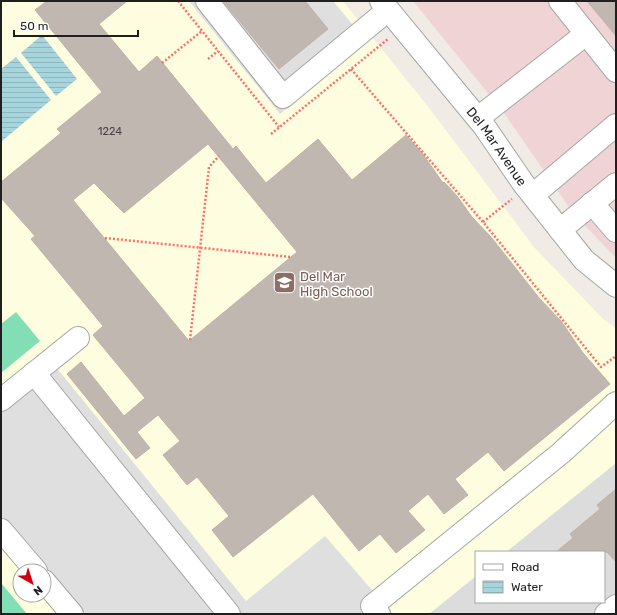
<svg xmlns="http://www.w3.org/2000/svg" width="617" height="615" font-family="Rubik,sans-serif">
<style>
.residential{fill:#dddcdc}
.commercial{fill:#f0d4d5}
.education{fill:#fffddf;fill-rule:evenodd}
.pitch{fill:#83deb5}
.parking{fill:#dfdfdf}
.water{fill:url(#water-rules)}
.building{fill:#c0b7b1;stroke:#c1b1a7;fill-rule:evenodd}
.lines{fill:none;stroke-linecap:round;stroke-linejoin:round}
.minor-casing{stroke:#a6a6a6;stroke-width:24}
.path{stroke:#f9716c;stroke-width:2.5;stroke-dasharray:2 2;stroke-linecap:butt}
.minor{stroke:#fff;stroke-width:22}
.labels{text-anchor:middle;stroke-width:3;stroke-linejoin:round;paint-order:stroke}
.number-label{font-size:11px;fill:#474544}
.street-label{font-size:13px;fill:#1f1f1f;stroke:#fff}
.education-label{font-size:13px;fill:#785e54;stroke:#fff;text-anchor:start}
</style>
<defs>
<pattern id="water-rules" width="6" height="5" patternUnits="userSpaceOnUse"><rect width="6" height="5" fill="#a6d5dd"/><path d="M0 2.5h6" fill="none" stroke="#8eb6bd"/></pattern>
</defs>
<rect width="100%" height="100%" fill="#f0ebe5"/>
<!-- residential -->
<path class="residential" d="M 616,463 L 616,614 L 429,614 L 476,576 L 476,602 L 604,602 L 604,552 L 506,552 Z"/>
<!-- commercial -->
<path class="commercial" d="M 413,1 L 616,1 L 616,258 L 573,213 L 504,113 Z"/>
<!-- education -->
<path class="education" d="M 1,1 L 343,1 L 426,104 L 534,247 L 603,319 L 616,328 L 616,463 L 506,552 L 476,552 L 476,576 L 429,614 L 1,614 ZM 20,571 L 44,571 L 44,595 L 20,595 Z"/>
<!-- pitch -->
<path class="pitch" d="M 16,312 L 40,341 L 1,373 L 1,324 Z
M 1,583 L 27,614 L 1,614 Z"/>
<!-- parking -->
<path class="parking" d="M 189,1 L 333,1 L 367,42 L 280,114 Z
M 47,356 L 246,601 L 325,536 L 393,614 L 62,614 L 1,543 L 1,394 Z"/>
<!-- water -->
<path class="water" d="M 42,35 L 77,79 L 56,96 L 21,53 Z
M 16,57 L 51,100 L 2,141 L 1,69 Z"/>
<!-- building -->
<path class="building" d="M 47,1 L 127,1 L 99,24 L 139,72 L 157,56 L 233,149 L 236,146 L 266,183 L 318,139 L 352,180 L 406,135 L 422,153 L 443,183 L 444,182 L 457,196 L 472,217 L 491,237 L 540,299 L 561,321 L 583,353 L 610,384 L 504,471 L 488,452 L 455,479 L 468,495 L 444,514 L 428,494 L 408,511 L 425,530 L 396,553 L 380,534 L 359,551 L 313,494 L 233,557 L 212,530 L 229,516 L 197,477 L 187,485 L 163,455 L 180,441 L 158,415 L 137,432 L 150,448 L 136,459 L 67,374 L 81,362 L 124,416 L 145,398 L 93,335 L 103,326 L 31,239 L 35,236 L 1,198 L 1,182 L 61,133 L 57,129 L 102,92 L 35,10 ZM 208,144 L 297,252 L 189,341 L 73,200 L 94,183 L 124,213 Z
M 223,1 L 305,1 L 328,29 L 279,69 Z
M 587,1 L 616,1 L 616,36 Z
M 616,489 L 616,562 L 607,552 L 556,552 L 573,538 L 570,534 L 600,509 L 597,505 Z"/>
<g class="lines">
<defs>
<g id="minor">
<path d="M 207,1 L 283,97 L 388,10"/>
<path id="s1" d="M 381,1 L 484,126 L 523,183 L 584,260 L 616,286"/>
<path d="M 560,1 L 616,71"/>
<path d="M 478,118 L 586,34"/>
<path d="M 533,195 L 616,125"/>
<path d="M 592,203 L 616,231"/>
<path d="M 560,230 L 616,184"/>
<path d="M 34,373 L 229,614"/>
<path d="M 1,400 L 78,338"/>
<path d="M 1,530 L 36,571"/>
<path d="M 44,581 L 72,614"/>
<path d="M 379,614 L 372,606 L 561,453 L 616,403"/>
<path d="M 606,614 L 616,606"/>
</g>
</defs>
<!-- minor casing -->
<use href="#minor" class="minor-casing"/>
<!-- path -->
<path class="path" d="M 178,1 L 279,127
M 208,59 L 218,51
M 162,63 L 202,31
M 351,69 L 483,222 L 601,367 L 616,356
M 271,134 L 388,39
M 483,222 L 512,199
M 105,238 L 291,257
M 190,340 L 209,167 L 219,156"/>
<!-- minor -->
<use href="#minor" class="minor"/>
</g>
<!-- icons -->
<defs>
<symbol id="school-square" viewBox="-11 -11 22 22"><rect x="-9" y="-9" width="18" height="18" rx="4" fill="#8d6e63" stroke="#fff"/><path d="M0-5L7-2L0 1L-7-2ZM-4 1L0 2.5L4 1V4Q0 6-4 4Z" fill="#fff"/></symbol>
</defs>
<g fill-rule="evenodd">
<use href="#school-square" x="272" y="270" width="25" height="25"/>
</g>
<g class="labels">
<!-- number labels -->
<g class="number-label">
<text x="110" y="135">1224</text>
</g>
<!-- street labels -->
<g class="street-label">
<text dy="5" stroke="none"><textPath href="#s1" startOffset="186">Del Mar Avenue</textPath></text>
</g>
<!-- education labels -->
<g class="education-label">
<text x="300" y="281">Del Mar<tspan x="300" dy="15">High School</tspan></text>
</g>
</g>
<!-- border -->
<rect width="617" height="615" fill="none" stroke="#1f1f1f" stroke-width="4"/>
<!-- legend -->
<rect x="475" y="551" width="130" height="52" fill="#ffffff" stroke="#a5a5a5"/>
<rect x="483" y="564" width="20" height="6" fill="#ffffff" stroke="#a5a5a5"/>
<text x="511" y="571" font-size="12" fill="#1f1f1f">Road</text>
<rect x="483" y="581" width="20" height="12" fill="url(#water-rules)" stroke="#a5a5a5"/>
<text x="511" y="591" font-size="12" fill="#1f1f1f">Water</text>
<!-- north arrow -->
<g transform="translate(32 583) rotate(141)"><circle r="19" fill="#ffffff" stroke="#a5a5a5"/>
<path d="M0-3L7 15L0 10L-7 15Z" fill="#cd0110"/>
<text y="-6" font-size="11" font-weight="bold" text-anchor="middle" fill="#1f1f1f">N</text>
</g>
<!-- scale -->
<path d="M14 30v6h124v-6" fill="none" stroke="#1f1f1f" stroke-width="2"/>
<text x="20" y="30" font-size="12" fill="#1f1f1f" stroke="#ffffff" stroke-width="3" paint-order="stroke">50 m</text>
</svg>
